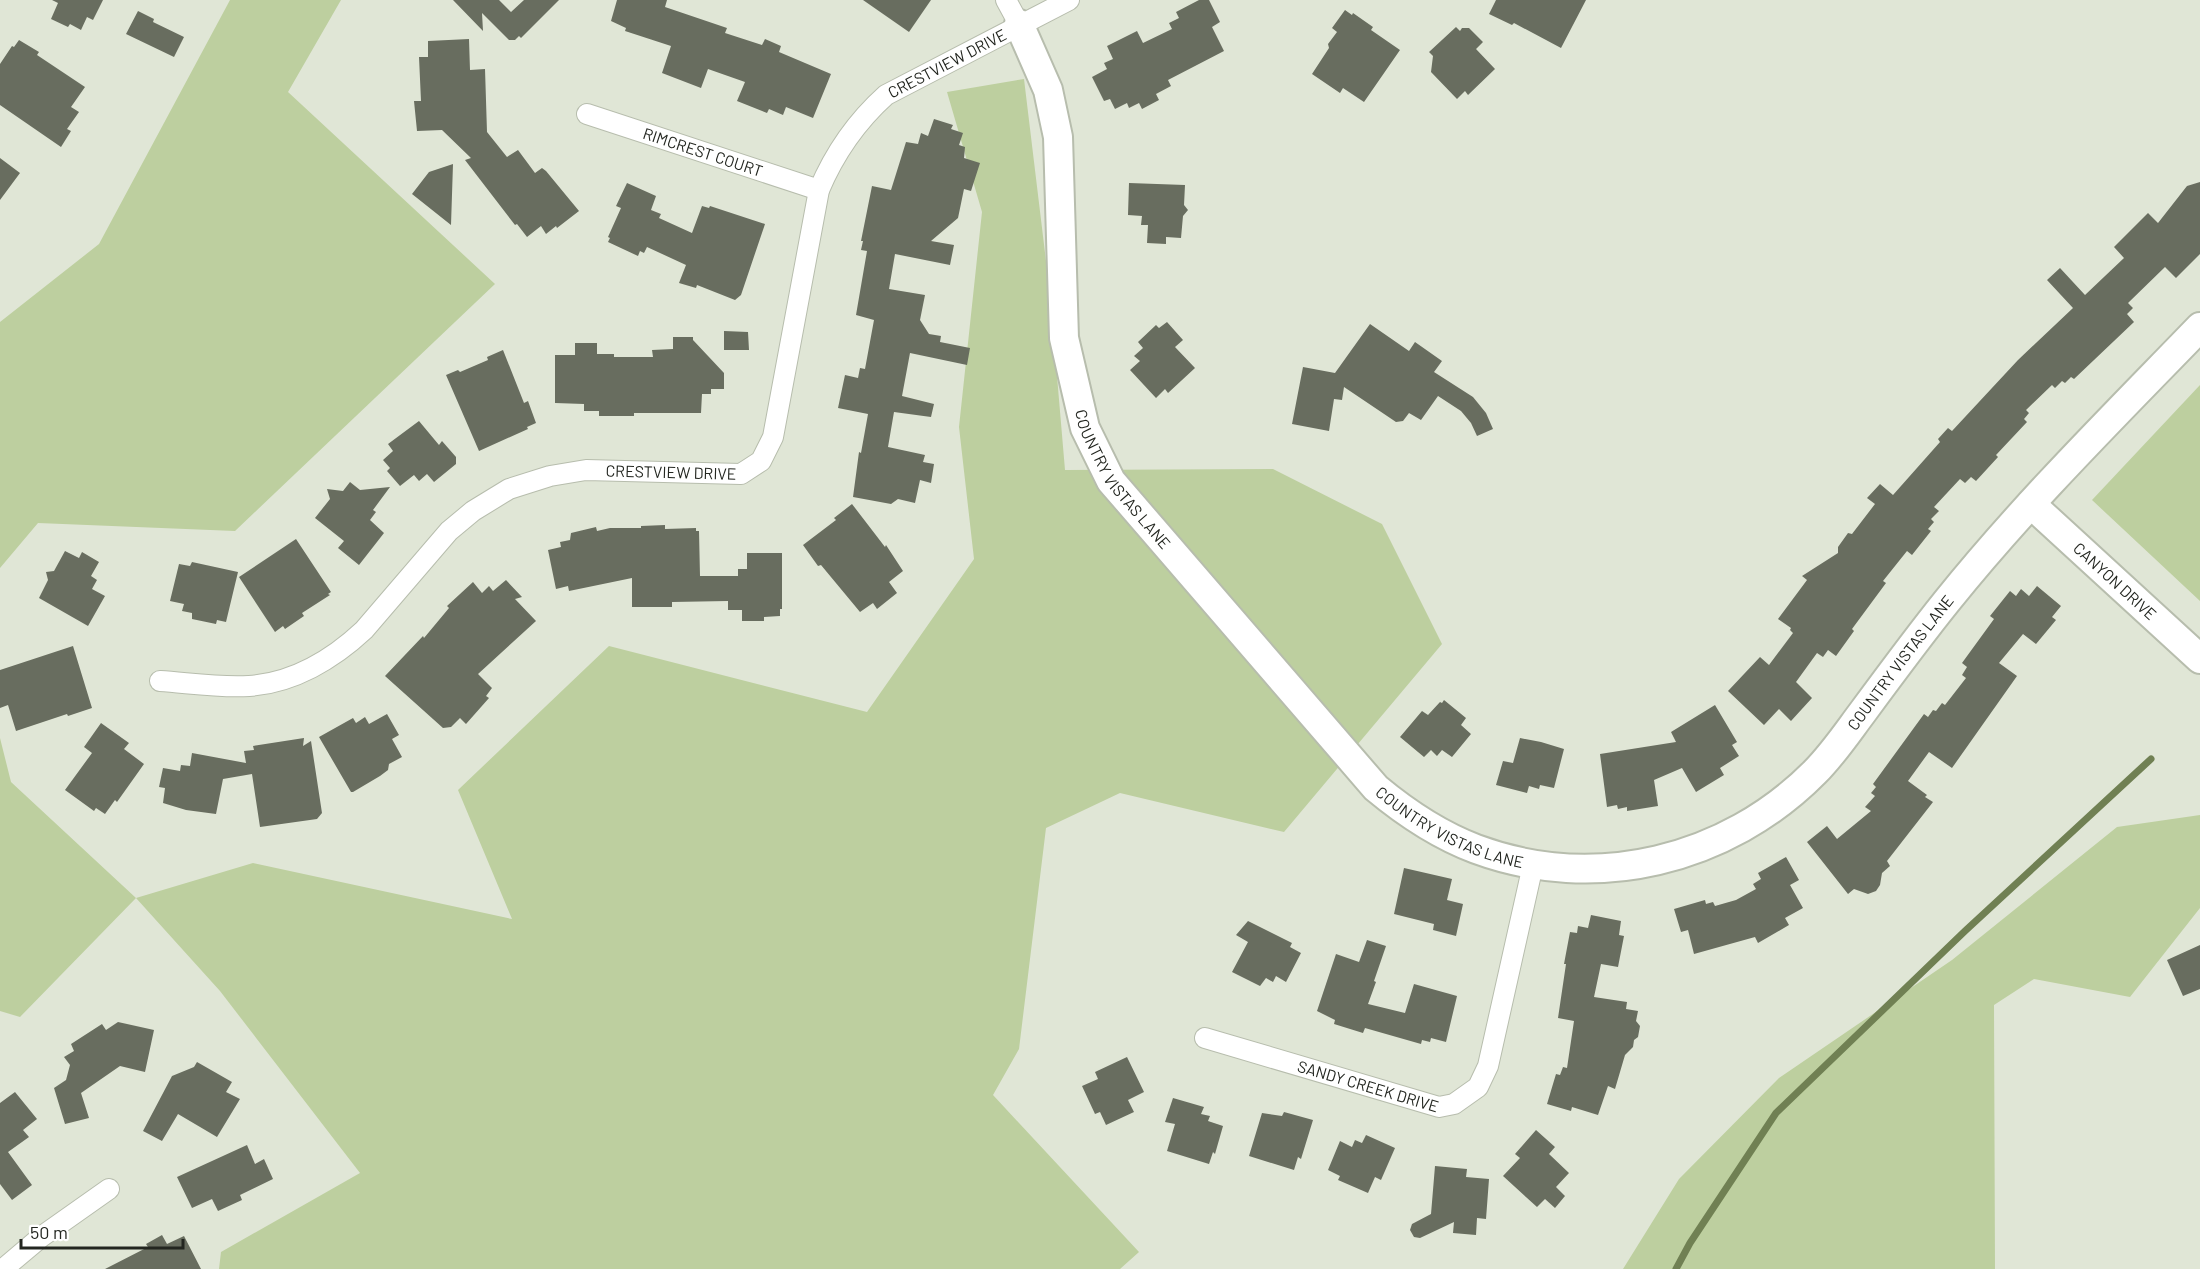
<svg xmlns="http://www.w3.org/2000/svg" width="2200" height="1269" font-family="Barlow,sans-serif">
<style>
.green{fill:#bdcf9f}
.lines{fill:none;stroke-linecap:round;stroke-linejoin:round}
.stream{stroke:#708053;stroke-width:7}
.building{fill:#686d5f}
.street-casing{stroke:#b7bdad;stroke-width:22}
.secondary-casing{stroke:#b7bdad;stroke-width:32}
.street{stroke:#fff;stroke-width:20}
.secondary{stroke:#fff;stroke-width:28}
.labels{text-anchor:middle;stroke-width:6;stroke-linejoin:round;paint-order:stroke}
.street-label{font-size:16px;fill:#232620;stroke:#fff}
</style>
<rect width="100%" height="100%" fill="#e0e6d6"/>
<!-- green -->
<path class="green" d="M 230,0 L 341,0 L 288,92 L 495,284 L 235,531 L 38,523 L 0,568 L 0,322 L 99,244 Z
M 1024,79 L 1050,294 L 1065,470 L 1273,469 L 1382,524 L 1442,644 L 1284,832 L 1120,793 L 1046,828 L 1019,1049 L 993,1095 L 1139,1252 L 1120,1269 L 219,1269 L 221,1252 L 360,1173 L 220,991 L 136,898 L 20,1017 L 0,1011 L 0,738 L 11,782 L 136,898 L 253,863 L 512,919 L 458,790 L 609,646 L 867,712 L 974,559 L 959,427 L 982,212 L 947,92 Z
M 2200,385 L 2200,601 L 2092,500 Z
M 2200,815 L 2200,908 L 2130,997 L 2034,979 L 1994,1005 L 1995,1269 L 1623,1269 L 1679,1179 L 1779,1078 L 1952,960 L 2117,827 Z"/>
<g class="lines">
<!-- stream -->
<path class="stream" d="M 1676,1269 L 1690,1243 L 1776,1113 L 1965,931 L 2151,759"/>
</g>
<!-- building -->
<path class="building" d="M 52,0 L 103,0 L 93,20 L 87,17 L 81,30 L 70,24 L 68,27 L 51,19 L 58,3 Z
M 453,0 L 499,0 L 511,12 L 524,0 L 559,0 L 521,38 L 519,36 L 515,40 L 509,40 L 482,13 L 483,31 Z
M 617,0 L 667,0 L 665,7 L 727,28 L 725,33 L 762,45 L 765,39 L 781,46 L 779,52 L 831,74 L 813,118 L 786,107 L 783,115 L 769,109 L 767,113 L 737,101 L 745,82 L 708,69 L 701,88 L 662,73 L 671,46 L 625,31 L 626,28 L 611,21 Z
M 863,0 L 931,0 L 909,32 Z
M 1199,0 L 1209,0 L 1220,22 L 1212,27 L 1224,51 L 1168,80 L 1171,86 L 1156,94 L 1159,100 L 1142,109 L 1139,103 L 1129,108 L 1127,103 L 1115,109 L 1110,99 L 1104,101 L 1092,77 L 1107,69 L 1104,63 L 1113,59 L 1107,46 L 1137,31 L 1143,43 L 1172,29 L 1169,23 L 1179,18 L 1176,12 Z
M 1496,0 L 1586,0 L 1561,48 L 1514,23 L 1512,25 L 1489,14 Z
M 1345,10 L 1352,15 L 1353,13 L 1373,27 L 1371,30 L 1400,50 L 1364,102 L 1343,88 L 1340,93 L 1312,74 L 1329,48 L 1328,44 L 1337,32 L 1332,28 Z
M 138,11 L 154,19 L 153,22 L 184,37 L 174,57 L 126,34 Z
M 1456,27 L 1460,31 L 1462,28 L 1469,28 L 1483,42 L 1476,49 L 1495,69 L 1468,95 L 1465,91 L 1457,99 L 1431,72 L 1433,56 L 1429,52 Z
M 469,39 L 470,70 L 485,69 L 487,132 L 507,157 L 518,150 L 535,173 L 542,168 L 546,171 L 579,211 L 557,228 L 556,226 L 546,234 L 541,226 L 527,237 L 517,224 L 515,225 L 465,160 L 471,158 L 442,130 L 417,131 L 414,101 L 421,101 L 419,57 L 428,57 L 428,41 Z
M 19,40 L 39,52 L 37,55 L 85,87 L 71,107 L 79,112 L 67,129 L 71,131 L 61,147 L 0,105 L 0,64 L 12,46 L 14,47 Z
M 934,119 L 953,125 L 951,129 L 963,133 L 959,145 L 965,147 L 964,158 L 980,163 L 971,191 L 964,189 L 958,218 L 931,241 L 954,245 L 950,265 L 895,254 L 889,289 L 925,295 L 920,320 L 929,334 L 941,336 L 940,342 L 970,348 L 967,365 L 910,353 L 902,396 L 934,404 L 931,417 L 894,412 L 888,447 L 925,455 L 923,462 L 934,464 L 931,483 L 920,480 L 915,503 L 898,499 L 891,504 L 853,497 L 859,452 L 861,453 L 868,414 L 838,408 L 845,375 L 858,378 L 860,368 L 865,369 L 874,320 L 856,315 L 867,251 L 861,250 L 863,241 L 861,241 L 872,186 L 891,190 L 906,142 L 918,144 L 921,133 L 928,136 Z
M 0,158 L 20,173 L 0,200 Z
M 453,164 L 451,225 L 412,194 L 429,172 Z
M 2200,182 L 2200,254 L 2176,278 L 2165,267 L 2128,303 L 2133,308 L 2127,314 L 2134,322 L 2074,379 L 2071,377 L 2065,383 L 2062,381 L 2055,388 L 2052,385 L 2026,410 L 2029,413 L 2024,419 L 2027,422 L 1996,455 L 1998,457 L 1976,481 L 1971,477 L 1965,483 L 1960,479 L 1934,507 L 1939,511 L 1931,519 L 1934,522 L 1928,529 L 1931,531 L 1912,555 L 1907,551 L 1883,581 L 1886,583 L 1852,629 L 1854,631 L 1836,656 L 1828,650 L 1823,657 L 1817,653 L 1796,682 L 1812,698 L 1791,721 L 1779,709 L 1764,725 L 1728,691 L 1760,657 L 1769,665 L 1793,633 L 1790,630 L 1791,628 L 1778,619 L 1807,580 L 1802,576 L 1838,553 L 1838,547 L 1848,533 L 1852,534 L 1875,504 L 1867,498 L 1880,484 L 1893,495 L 1940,442 L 1938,439 L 1948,428 L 1952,431 L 2018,360 L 2073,308 L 2047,280 L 2060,268 L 2085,295 L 2124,258 L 2114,247 L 2148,213 L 2158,223 L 2187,186 Z
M 627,183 L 656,196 L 651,210 L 661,214 L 659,218 L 692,233 L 702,206 L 709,208 L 710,206 L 765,224 L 741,295 L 735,300 L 697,285 L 696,288 L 679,283 L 686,265 L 647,247 L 644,253 L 640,251 L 638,256 L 608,242 L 610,238 L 608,237 L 621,208 L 616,206 Z
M 1129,183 L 1185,185 L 1184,205 L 1188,210 L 1183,216 L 1181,238 L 1166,237 L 1166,244 L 1147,243 L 1148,225 L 1141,225 L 1142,216 L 1128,215 Z
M 1167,322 L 1183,340 L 1175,347 L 1195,368 L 1168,393 L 1165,389 L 1156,398 L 1130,370 L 1140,361 L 1134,356 L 1143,348 L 1138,342 L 1156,325 L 1159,328 Z
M 1370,324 L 1409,351 L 1415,342 L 1442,361 L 1434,372 L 1473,397 L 1486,413 L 1493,429 L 1477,436 L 1471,423 L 1461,411 L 1438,396 L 1421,420 L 1409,413 L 1403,421 L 1396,422 L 1344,387 L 1342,400 L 1334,399 L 1329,431 L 1292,424 L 1303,367 L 1335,373 Z
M 724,331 L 748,332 L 749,350 L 724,350 Z
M 673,337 L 693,337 L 693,340 L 724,373 L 724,389 L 711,389 L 711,394 L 702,394 L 701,413 L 634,413 L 634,416 L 599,416 L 599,411 L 584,411 L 584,404 L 555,403 L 555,355 L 575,355 L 575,343 L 597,343 L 597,354 L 614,354 L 614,357 L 653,357 L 652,350 L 673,349 Z
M 503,350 L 524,403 L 528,401 L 536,423 L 527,427 L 528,429 L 479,451 L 446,375 L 458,370 L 460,372 L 488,360 L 487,357 Z
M 419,421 L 439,445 L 442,441 L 456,457 L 456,464 L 434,482 L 427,474 L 419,481 L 414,475 L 400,486 L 387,471 L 390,468 L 383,460 L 393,451 L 388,444 Z
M 350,482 L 360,490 L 390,487 L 373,510 L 376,512 L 370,520 L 384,533 L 359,565 L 338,548 L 344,541 L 315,518 L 330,499 L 327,489 L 343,491 Z
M 852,504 L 885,547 L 886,545 L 903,571 L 889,582 L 897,593 L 877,609 L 873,603 L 860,612 L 821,565 L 818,566 L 803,545 L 836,520 L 834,518 Z
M 665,525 L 665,529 L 696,528 L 696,531 L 699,531 L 700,576 L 738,576 L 738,569 L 747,569 L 747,553 L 782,553 L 782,609 L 780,609 L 780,616 L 764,617 L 764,621 L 742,621 L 742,610 L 728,610 L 728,601 L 672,602 L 672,607 L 632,607 L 632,578 L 569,591 L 568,586 L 556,589 L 548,550 L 561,547 L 560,542 L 570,540 L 571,533 L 596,527 L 597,531 L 610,528 L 641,528 L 641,526 Z
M 296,539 L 331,592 L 328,594 L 330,595 L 302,613 L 304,616 L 285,629 L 283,626 L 275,632 L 239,577 Z
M 65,551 L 79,558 L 82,552 L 99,562 L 91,576 L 97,580 L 92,589 L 105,596 L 88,626 L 39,598 L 48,580 L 46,572 L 54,571 Z
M 192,562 L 238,572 L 226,622 L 217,620 L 216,624 L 192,619 L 192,613 L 182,611 L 184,604 L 170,601 L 179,564 L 190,566 Z
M 506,580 L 522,597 L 515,599 L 536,621 L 478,674 L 492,688 L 486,696 L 489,698 L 466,724 L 460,718 L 451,727 L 443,728 L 385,676 L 423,636 L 424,638 L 449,608 L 447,606 L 473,582 L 482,593 L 489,586 L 493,591 Z
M 2037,586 L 2061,606 L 2052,617 L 2056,620 L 2036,644 L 2023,634 L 1999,663 L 2017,676 L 1952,768 L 1929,752 L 1908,781 L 1927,795 L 1925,797 L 1933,802 L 1887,861 L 1890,866 L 1882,873 L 1880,885 L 1876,891 L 1868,894 L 1854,889 L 1848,894 L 1807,842 L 1827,826 L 1837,839 L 1871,811 L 1865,807 L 1875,796 L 1871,793 L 1876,787 L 1873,784 L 1924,714 L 1928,717 L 1933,710 L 1936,711 L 1942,703 L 1945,705 L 1966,678 L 1962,675 L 1967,667 L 1962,663 L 1994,619 L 1990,616 L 2010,591 L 2016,596 L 2021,589 L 2029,596 Z
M 73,646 L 92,708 L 68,716 L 67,714 L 16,731 L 8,705 L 0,708 L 0,670 Z
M 1444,700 L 1466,718 L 1461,725 L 1471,734 L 1452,757 L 1442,750 L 1437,756 L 1431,750 L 1424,757 L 1400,737 L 1422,711 L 1428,715 L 1440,702 L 1442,703 Z
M 1715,705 L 1737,742 L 1732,745 L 1739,756 L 1720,768 L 1724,775 L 1696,792 L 1682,768 L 1654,780 L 1658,806 L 1627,811 L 1627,807 L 1618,809 L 1617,805 L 1607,807 L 1600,754 L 1676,742 L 1671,732 Z
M 387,714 L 399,735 L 392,739 L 402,757 L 389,764 L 388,770 L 380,776 L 353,792 L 351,792 L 319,737 L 353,718 L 356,723 L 365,717 L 369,724 Z
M 101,723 L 129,743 L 124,749 L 144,764 L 117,802 L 115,800 L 105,814 L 96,808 L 94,811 L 65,790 L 92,753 L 84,747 Z
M 304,738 L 303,746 L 311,741 L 322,813 L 317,819 L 260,827 L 252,774 L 223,779 L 216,814 L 186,810 L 163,803 L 165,788 L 159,787 L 163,768 L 180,771 L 181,765 L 190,766 L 192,753 L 246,763 L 244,751 L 254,750 L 253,746 Z
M 1520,738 L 1541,742 L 1564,749 L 1554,788 L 1540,785 L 1539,789 L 1529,786 L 1527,793 L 1496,785 L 1503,761 L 1513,763 Z
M 1786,857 L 1799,880 L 1790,885 L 1803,908 L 1785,918 L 1789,925 L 1758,943 L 1755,937 L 1694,954 L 1688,930 L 1681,932 L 1674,909 L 1705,900 L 1706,904 L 1713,902 L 1715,906 L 1736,900 L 1756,889 L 1753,884 L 1761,879 L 1758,873 Z
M 1404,868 L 1452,879 L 1447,900 L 1463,904 L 1456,936 L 1433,930 L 1434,924 L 1394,914 Z
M 1591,915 L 1621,921 L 1619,935 L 1624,936 L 1618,967 L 1601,964 L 1594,997 L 1627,1002 L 1626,1009 L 1638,1011 L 1636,1021 L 1640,1026 L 1638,1037 L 1634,1040 L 1633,1047 L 1625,1055 L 1615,1089 L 1608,1086 L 1598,1115 L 1572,1107 L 1571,1111 L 1547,1104 L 1556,1074 L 1560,1075 L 1563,1067 L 1567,1068 L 1574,1021 L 1558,1018 L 1566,964 L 1564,964 L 1570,932 L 1577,933 L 1578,926 L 1588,928 Z
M 1248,921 L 1292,943 L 1290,947 L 1301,953 L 1286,982 L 1276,976 L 1273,982 L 1266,978 L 1260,986 L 1232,972 L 1248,942 L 1236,935 Z
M 1367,940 L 1386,946 L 1374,981 L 1376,982 L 1368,1004 L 1405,1013 L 1414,984 L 1457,996 L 1446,1042 L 1431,1038 L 1430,1042 L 1422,1040 L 1421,1044 L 1365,1028 L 1363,1033 L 1334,1024 L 1335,1020 L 1317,1011 L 1336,954 L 1359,962 Z
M 2200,945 L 2200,989 L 2183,996 L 2167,960 Z
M 118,1022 L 154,1030 L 145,1072 L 120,1066 L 81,1093 L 89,1118 L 65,1124 L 54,1088 L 66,1080 L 70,1065 L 64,1057 L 74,1051 L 71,1044 L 102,1024 L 106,1030 Z
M 1127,1057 L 1144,1092 L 1128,1100 L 1134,1112 L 1106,1125 L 1100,1112 L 1095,1114 L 1082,1086 L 1098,1079 L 1095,1072 Z
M 197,1062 L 232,1082 L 226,1092 L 240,1099 L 217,1137 L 178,1114 L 162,1141 L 143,1131 L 172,1076 L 194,1067 Z
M 15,1092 L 37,1119 L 23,1130 L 29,1137 L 8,1152 L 32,1185 L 12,1200 L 0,1184 L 0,1103 Z
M 1173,1098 L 1204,1107 L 1201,1114 L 1210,1116 L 1208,1121 L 1223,1126 L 1215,1154 L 1213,1152 L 1209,1164 L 1167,1151 L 1175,1124 L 1165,1122 Z
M 1284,1112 L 1313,1120 L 1301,1159 L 1298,1157 L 1294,1170 L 1249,1156 L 1262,1113 L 1282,1116 Z
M 1536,1130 L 1555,1147 L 1549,1154 L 1569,1173 L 1556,1187 L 1565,1196 L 1555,1208 L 1545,1199 L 1537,1207 L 1503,1176 L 1520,1158 L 1515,1154 Z
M 1366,1135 L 1395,1148 L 1381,1180 L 1375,1177 L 1368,1193 L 1338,1180 L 1340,1176 L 1328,1170 L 1340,1141 L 1352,1147 L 1355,1140 L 1362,1143 Z
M 247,1145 L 255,1164 L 264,1159 L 273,1179 L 240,1195 L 242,1200 L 218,1211 L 212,1199 L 192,1208 L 177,1177 Z
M 1435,1166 L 1467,1169 L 1466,1177 L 1489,1179 L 1486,1219 L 1477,1218 L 1476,1235 L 1453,1233 L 1454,1222 L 1420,1238 L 1414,1237 L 1410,1230 L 1412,1224 L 1431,1214 Z
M 162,1235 L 167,1244 L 184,1236 L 201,1269 L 105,1269 L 148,1247 L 146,1244 Z"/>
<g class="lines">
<defs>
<g id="street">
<path d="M 1006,0 L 1019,24"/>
<path id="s1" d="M 587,114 L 819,190"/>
<path id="s2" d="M 160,681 C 189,683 220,688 249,686 C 293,683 333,659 364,630 L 449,531 L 473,511 L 509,489 L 550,476 L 586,470 L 741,474 L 761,461 L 773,437 L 819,190 C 835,152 856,122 886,95 L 1069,0"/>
<path id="s3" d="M 1205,1038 L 1439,1107 L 1454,1104 L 1478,1087 L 1488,1066 L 1533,865"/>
<path d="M 3,1269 L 41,1237 L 109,1189"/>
</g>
<g id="secondary">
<path id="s4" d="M 1019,24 L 1048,90 L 1058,137 L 1064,338 L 1085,428 L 1111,481 L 1376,788 C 1406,813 1439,835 1476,849 C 1595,893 1727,861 1815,772 C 1833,754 1847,733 1862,713 C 1890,675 1918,637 1947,601 C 2025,504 2114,416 2200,327"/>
<path id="s5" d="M 2031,504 L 2200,659"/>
</g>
</defs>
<!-- street casing -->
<use href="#street" class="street-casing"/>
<!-- secondary casing -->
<use href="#secondary" class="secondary-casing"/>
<!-- street -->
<use href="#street" class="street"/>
<!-- secondary -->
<use href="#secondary" class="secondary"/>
</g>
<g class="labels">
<!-- street labels -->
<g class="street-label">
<text dy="6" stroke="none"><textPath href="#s2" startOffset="1146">CRESTVIEW DRIVE</textPath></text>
<text dy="6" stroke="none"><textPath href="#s1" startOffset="122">RIMCREST COURT</textPath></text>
<text dy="6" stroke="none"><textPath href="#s2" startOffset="588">CRESTVIEW DRIVE</textPath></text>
<text dy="6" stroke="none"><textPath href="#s4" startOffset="477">COUNTRY VISTAS LANE</textPath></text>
<text dy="6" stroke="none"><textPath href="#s5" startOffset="114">CANYON DRIVE</textPath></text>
<text dy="6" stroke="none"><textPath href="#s4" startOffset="1502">COUNTRY VISTAS LANE</textPath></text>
<text dy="6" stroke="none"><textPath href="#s4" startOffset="963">COUNTRY VISTAS LANE</textPath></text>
<text dy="6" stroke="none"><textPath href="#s3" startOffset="170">SANDY CREEK DRIVE</textPath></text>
</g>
</g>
<!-- scale -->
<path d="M21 1239v9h162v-9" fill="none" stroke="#232620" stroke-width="3"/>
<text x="30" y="1239" font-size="18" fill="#232620" stroke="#ffffff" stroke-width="4.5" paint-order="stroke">50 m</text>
</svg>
